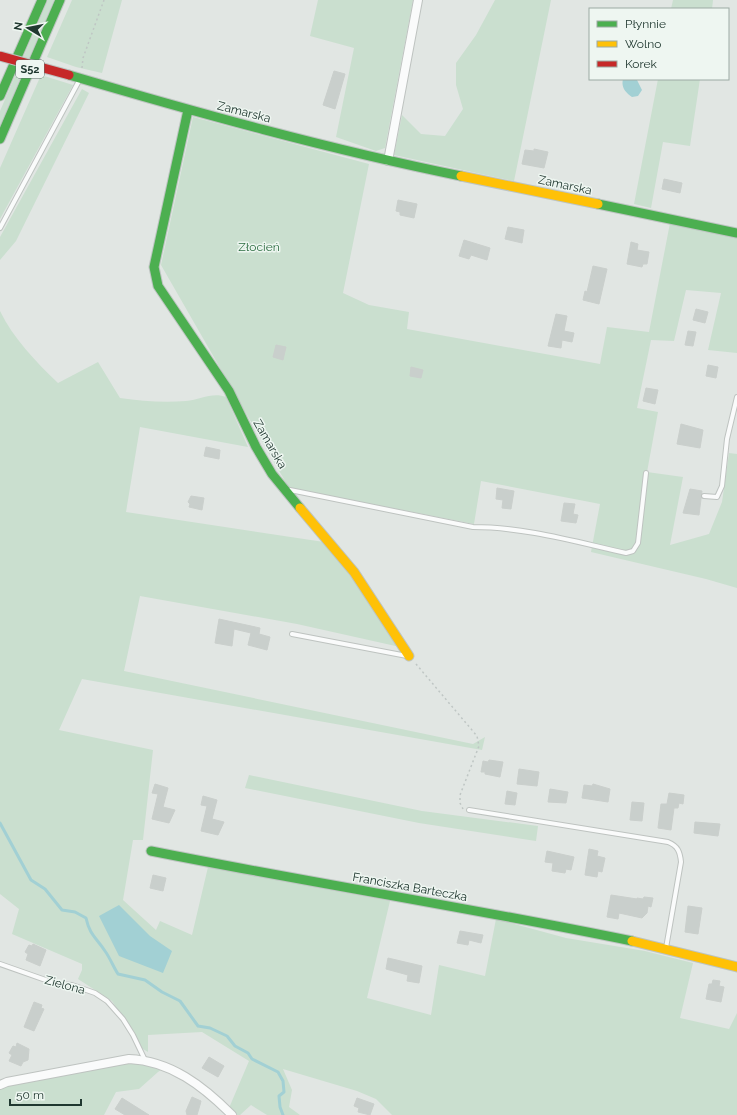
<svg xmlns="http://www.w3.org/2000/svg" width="737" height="1115" font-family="Raleway,sans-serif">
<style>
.green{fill:#cadfcf}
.water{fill:#a2d0d4}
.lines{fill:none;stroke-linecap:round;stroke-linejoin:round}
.stream{stroke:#a2d0d4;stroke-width:3}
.building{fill:#c9cfcc;stroke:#cacfcc}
.lane-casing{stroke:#bec3c0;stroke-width:6}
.street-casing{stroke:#bec3c0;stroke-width:10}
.fast-casing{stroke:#bdc4c1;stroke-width:11}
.slow-casing{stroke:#bdc4c1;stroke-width:11}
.path{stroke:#bfc6c4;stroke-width:1.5;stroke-dasharray:2 3;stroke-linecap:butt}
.lane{stroke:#fafbfb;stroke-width:4}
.street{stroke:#fafbfb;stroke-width:8}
.fast{stroke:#4caf50;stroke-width:9}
.slow{stroke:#ffc107;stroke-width:9}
.jam-bridge-casing{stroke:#bdc4c1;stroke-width:11;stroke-linecap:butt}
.jam-bridge{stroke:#c62828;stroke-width:9}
.labels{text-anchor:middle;stroke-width:3;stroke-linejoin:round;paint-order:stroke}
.shield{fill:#eef6f1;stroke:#5e716a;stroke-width:1}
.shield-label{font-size:11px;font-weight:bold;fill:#203830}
.street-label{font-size:12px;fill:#203830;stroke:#eef6f1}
.park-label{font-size:12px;fill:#2c6d41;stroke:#eef6f1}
</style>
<rect width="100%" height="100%" fill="#e1e6e3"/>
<!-- green -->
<path class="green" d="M 48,0 L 54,0 L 0,125 L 0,111 Z
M 72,0 L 122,0 L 102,73 L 76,67 L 47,57 Z
M 318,0 L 413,0 L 385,148 L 376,151 L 336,137 L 354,48 L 310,36 Z
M 495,0 L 551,0 L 514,181 L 394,155 L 402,115 L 421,134 L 445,136 L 463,109 L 456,85 L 456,63 L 476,35 Z
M 673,0 L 713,0 L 712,9 L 671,9 Z
M 41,75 L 73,85 L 0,219 L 0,168 Z
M 658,79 L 700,79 L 690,146 L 663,142 L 651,208 L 634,204 Z
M 82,89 L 89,93 L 16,241 L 0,260 L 0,237 Z
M 193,117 L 369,164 L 343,293 L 369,305 L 409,312 L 407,329 L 600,364 L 607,327 L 649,332 L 670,223 L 737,237 L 737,353 L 708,350 L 721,293 L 686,290 L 674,341 L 651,340 L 637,408 L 658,412 L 647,472 L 683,477 L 670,545 L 709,534 L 722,502 L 729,453 L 737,454 L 737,588 L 706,579 L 591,552 L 600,504 L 481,481 L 474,524 L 289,488 L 161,265 Z
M 0,311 C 13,338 36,362 58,383 L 98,362 L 120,398 C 142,401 163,403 186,401 C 200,400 212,392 226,397 L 248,447 L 140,427 L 126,512 L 324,542 L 350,572 L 400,647 L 297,624 L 140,596 L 124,671 L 473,744 L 485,737 L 482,750 L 82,679 L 59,730 L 153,750 L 143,840 L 133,840 L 123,900 L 156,930 L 160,921 L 192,935 L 208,867 L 390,901 L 367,998 L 431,1015 L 439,965 L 485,976 L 496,919 L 566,938 L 645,951 L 693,963 L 680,1018 L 729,1029 L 737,1013 L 737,1115 L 392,1115 L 376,1099 L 357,1091 L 283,1069 L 292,1090 L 289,1107 L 300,1115 L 267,1115 L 251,1105 L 240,1115 L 236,1115 L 229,1108 L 249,1061 L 202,1032 L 148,1035 L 148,1052 L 143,1049 L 112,1001 L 78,979 L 82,970 L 82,964 L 12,934 L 19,909 L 0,894 Z
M 249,775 L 422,811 L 538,826 L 536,841 L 419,823 L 245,788 Z
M 129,1063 L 148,1064 L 164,1068 L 158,1072 L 139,1089 L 116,1092 L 104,1115 L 0,1115 L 0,1089 L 9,1085 Z"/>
<!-- water -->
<path class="water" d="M 623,79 L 637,80 L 642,90 L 638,96 L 632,97 C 625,92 621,87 623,79 Z
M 119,905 L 150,936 L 172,951 L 163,973 L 119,956 L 99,916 Z"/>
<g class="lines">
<!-- stream -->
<path class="stream" d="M 0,823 L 31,880 L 45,889 L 62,910 L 75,912 L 86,918 C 90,936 96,937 105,951 C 110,958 113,966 118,974 L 145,980 L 162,992 L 180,1001 L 198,1026 L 210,1028 L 227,1036 L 235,1046 L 248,1053 L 252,1059 L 278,1072 L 283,1081 L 284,1092 L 279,1096 L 280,1107 L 283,1115"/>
</g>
<!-- building -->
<path class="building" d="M 334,71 L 345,74 L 335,109 L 323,105 Z
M 534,149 L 548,152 L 544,168 L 522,164 L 525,150 L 534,151 Z
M 664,179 L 682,183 L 680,193 L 662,189 Z
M 398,200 L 417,204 L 414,218 L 400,215 L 400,212 L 396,211 Z
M 508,227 L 524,230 L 522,243 L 505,239 Z
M 464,240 L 490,248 L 487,260 L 471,255 L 469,259 L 459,256 Z
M 631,242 L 638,244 L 637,250 L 649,252 L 647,264 L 643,264 L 642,267 L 627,264 Z
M 593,266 L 607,269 L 599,304 L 583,300 L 585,291 L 587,292 Z
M 696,309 L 708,312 L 705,323 L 693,320 Z
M 556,314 L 567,316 L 564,331 L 574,333 L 572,342 L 562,340 L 561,348 L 548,346 Z
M 688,331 L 696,332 L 693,346 L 685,345 Z
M 276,345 L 286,347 L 283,360 L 273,357 Z
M 708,365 L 718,367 L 716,378 L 706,376 Z
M 411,367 L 423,370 L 421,378 L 410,376 Z
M 646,388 L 658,390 L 655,404 L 643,401 Z
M 681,424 L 703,430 L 700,448 L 677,444 Z
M 206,447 L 220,450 L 219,459 L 204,456 Z
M 497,488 L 514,491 L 511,509 L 502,508 L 503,500 L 496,499 Z
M 690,489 L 702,491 L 699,515 L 683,513 Z
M 191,496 L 204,498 L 202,510 L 189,507 L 190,504 L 188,502 Z
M 564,503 L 575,504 L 573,514 L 578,515 L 576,523 L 561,521 Z
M 219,619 L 260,628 L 259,634 L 270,637 L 267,650 L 248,645 L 251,633 L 234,629 L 232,646 L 215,643 Z
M 489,760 L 503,762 L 500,777 L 485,774 L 485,772 L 481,772 L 483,761 L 488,762 Z
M 519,769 L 539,772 L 537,786 L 517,784 Z
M 155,784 L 168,788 L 163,807 L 175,810 L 169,823 L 152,819 L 158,794 L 152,793 Z
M 593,784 L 610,789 L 608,802 L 582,798 L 584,785 L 592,786 Z
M 550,789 L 568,792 L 566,803 L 548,802 Z
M 507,791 L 517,793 L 515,805 L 505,804 Z
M 669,793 L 684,795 L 683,804 L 679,803 L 678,808 L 674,808 L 671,830 L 658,828 L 661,804 L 667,804 Z
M 203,796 L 217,800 L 212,819 L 224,822 L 218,835 L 201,831 L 207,806 L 201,805 Z
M 632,802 L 644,803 L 642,821 L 630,820 Z
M 695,822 L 720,824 L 718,836 L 694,833 Z
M 589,849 L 598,851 L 597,856 L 605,858 L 602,872 L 598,871 L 597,877 L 585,875 Z
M 547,851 L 574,857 L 571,870 L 566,869 L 565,873 L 552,871 L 553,863 L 545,862 Z
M 153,875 L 166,878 L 163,891 L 150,888 Z
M 611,895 L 637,899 L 637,898 L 643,899 L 644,897 L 653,898 L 651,907 L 648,906 L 647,913 L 642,918 L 619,913 L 618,919 L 607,917 Z
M 688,906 L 702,908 L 698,934 L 685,932 Z
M 460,931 L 483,935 L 481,943 L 469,940 L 468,945 L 457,943 Z
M 33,944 L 46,950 L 40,966 L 26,960 L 28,954 L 25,952 L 29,945 L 32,946 Z
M 388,958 L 422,966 L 419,983 L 407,981 L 408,975 L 386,969 Z
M 713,980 L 720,981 L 719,986 L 724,987 L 721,1002 L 706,999 L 709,984 L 712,984 Z
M 34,1002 L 42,1005 L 41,1008 L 44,1009 L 34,1031 L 24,1027 Z
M 17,1043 L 29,1049 L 28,1060 L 23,1062 L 21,1066 L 9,1061 L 12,1055 L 9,1053 L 13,1046 L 16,1047 Z
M 209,1057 L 224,1066 L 218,1077 L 202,1068 Z
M 192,1097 L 201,1101 L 200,1105 L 197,1115 L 187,1115 L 186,1111 Z
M 122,1098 L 149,1115 L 125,1115 L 115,1109 Z
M 357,1098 L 374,1104 L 370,1115 L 358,1112 L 359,1108 L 354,1106 Z"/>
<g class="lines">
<defs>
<path id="lane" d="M 0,228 L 80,79
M 290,490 L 473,527 C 524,527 576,542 626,553 L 633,551 L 638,543 L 646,473
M 704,496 L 717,497 L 722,486 L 727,439 L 737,397
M 292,634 L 407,656
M 469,810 L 668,842 C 678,846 680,852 681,862 L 666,948
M 0,964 L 57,984 L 72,985 L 95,993 L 107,1001 L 123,1019 L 133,1035 L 145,1060"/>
<path id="street" d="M 388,161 L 418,0
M 0,1085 L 7,1082 L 129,1059 C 171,1061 203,1086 232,1115"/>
<path id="fast" d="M 69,75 C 198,113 328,149 461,176
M 0,96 L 42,0
M 188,110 L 154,267 L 158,286 L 229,391 L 256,447 L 272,474 L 300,508
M 0,139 L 60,0
M 598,204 L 737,233
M 151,851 C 311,883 472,908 632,941"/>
<path id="slow" d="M 461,176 L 598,204
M 300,508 L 354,572 L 409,656
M 632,941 L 737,967"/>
</defs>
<!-- lane casing -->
<use href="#lane" class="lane-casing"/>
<!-- street casing -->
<use href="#street" class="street-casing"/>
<!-- fast casing -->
<use href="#fast" class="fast-casing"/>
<!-- slow casing -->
<use href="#slow" class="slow-casing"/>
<!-- path -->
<path class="path" d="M 82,68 L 83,58 L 104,0
M 416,664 L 477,736 L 479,746 L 460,795 L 460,803 L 463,809"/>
<!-- lane -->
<use href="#lane" class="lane"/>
<!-- street -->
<use href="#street" class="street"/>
<!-- fast -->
<use href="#fast" class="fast"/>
<!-- slow -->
<use href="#slow" class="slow"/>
<defs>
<path id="jam-bridge" d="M 0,56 L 69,75"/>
</defs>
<!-- jam-bridge casing -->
<use href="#jam-bridge" class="jam-bridge-casing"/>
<!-- jam-bridge -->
<use href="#jam-bridge" class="jam-bridge"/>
</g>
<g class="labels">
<!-- shield labels -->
<rect class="shield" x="16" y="60" width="28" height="18" rx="3"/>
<g class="shield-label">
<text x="30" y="73">S52</text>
</g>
<!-- street labels -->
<g class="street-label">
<text transform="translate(244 112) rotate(14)" y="4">Zamarska</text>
<text transform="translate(565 185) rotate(12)" y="4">Zamarska</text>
<text transform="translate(270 444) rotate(60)" y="4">Zamarska</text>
<text transform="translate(410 887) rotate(10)" y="4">Franciszka Barteczka</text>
<text transform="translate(65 985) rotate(15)" y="4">Zielona</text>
</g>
<!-- park labels -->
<g class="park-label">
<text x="259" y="251">Złocień</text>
</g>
</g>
<!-- legend -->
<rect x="589" y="8" width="140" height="72" fill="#eef6f1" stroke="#9caaa4"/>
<rect x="597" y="21" width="20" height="6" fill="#4caf50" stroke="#9caaa4"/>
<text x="625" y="28" font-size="12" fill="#203830">Płynnie</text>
<rect x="597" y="41" width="20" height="6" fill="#ffc107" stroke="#9caaa4"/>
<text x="625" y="48" font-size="12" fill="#203830">Wolno</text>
<rect x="597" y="61" width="20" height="6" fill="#c62828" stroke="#9caaa4"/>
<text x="625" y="68" font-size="12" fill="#203830">Korek</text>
<!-- north arrow -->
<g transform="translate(28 28) rotate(280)" stroke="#eef6f1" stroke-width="3" paint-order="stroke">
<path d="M0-3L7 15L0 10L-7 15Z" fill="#203830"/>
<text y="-6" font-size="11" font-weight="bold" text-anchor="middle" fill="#203830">N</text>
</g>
<!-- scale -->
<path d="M10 1099v6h71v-6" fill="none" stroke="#203830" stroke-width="2"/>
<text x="16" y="1099" font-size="12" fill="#203830" stroke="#eef6f1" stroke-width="3" paint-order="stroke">50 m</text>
</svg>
